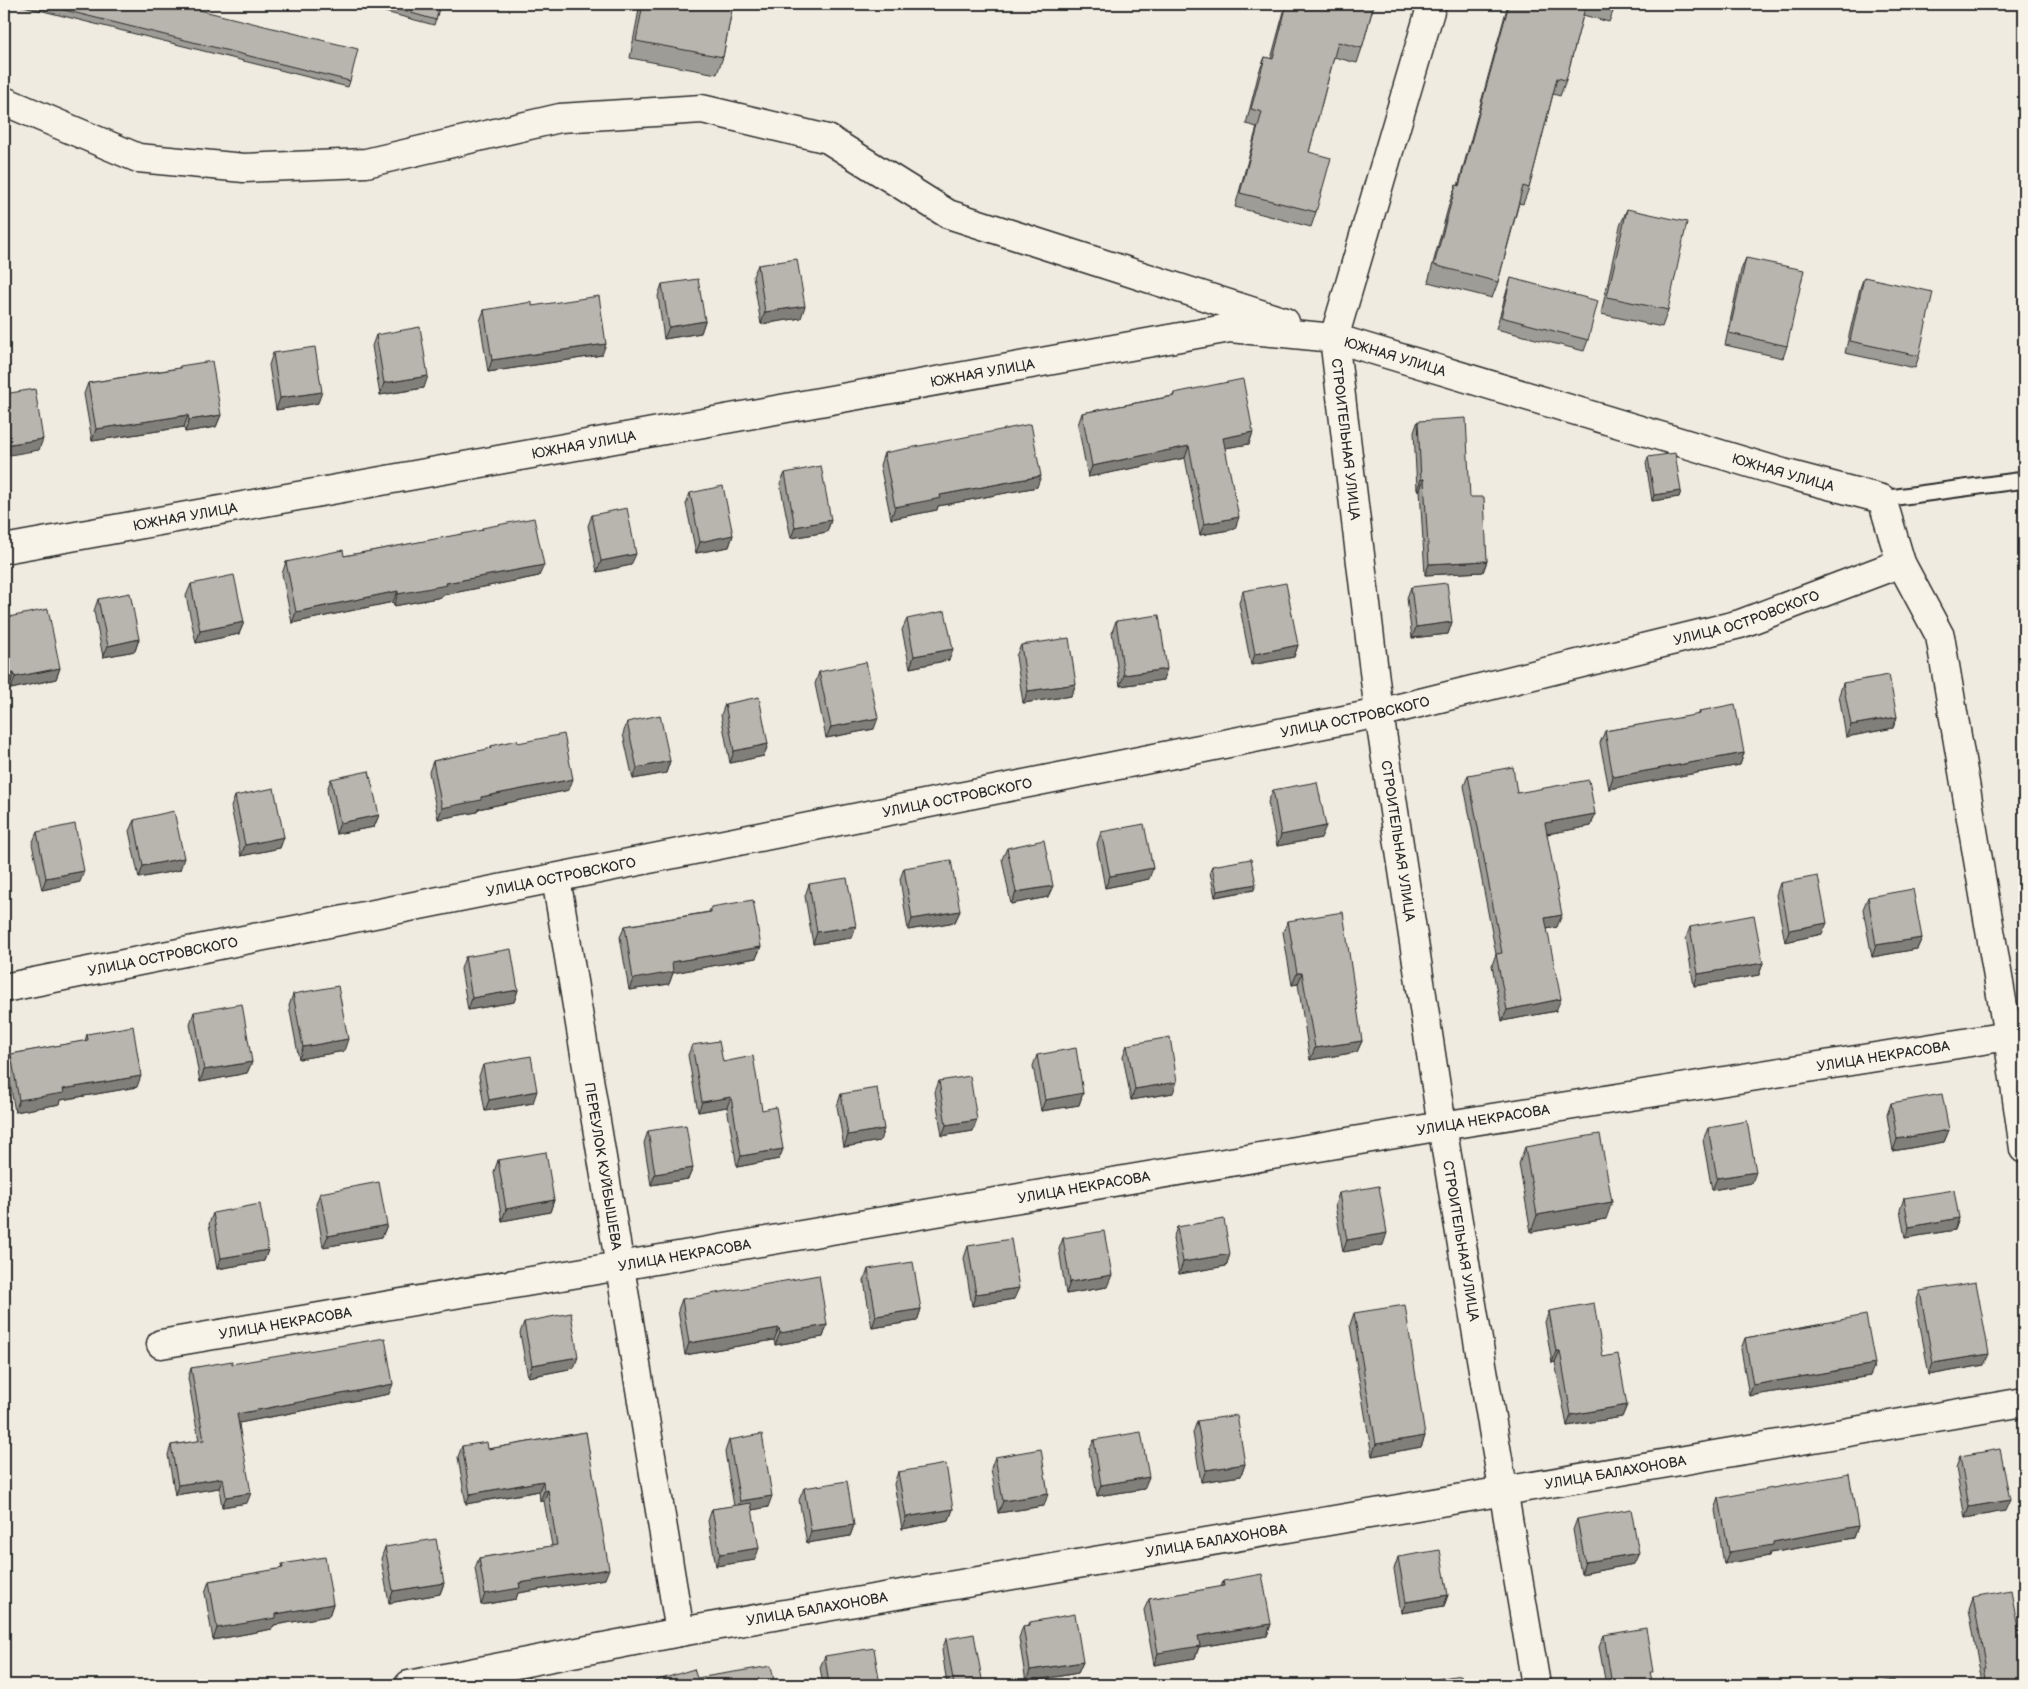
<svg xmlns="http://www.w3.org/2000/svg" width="2028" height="1689" font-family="'Balsamiq Sans',sans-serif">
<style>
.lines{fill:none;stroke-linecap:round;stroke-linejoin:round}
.lane-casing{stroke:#2b2b2b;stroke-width:19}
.street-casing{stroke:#2b2b2b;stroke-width:31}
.lane{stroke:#f7f3e8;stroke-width:15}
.street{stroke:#f7f3e8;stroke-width:28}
.wall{fill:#9e9c96;stroke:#2b2b2b}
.shaded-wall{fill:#817f7a;stroke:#2b2b2b}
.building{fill:#b8b5ae;stroke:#2b2b2b}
.labels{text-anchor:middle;stroke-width:4.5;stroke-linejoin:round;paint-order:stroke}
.street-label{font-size:14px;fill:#2b2b2b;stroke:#f7f3e8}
</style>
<rect width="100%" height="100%" fill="#efebe0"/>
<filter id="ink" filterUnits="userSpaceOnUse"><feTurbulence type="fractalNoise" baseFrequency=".02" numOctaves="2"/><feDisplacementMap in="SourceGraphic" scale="10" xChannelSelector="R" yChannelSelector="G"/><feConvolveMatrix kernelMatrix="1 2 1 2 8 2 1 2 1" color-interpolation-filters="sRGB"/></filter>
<g filter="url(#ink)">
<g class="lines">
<defs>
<path id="lane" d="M 1882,499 L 2024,480"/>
<g id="street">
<path id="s1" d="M 1432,4 L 1334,338 L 1379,713 L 1442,1126 L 1536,1685"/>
<path d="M 4,101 L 138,158 L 244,168 L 366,163 L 560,118 L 702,109 L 828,139 L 948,214 L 1285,322"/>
<path id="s2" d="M 4,549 L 1230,328 L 1334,338 L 1783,473 L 1882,499 L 1901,563 L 1940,636 L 2008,1036 L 2024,1149"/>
<path id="s3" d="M 556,878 L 680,1632"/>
<path id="s4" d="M 4,988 L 1379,713 L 1740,624 L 1901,563"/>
<path id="s5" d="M 161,1344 L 1442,1126 L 2008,1036"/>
<path id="s6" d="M 409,1685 L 680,1632 L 2024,1402"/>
</g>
</defs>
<!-- lane casing -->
<use href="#lane" class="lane-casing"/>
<!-- street casing -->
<use href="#street" class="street-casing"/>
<!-- lane -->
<use href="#lane" class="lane"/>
<!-- street -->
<use href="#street" class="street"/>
</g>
<!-- wall -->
<path class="wall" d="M 15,4 L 175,4 L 350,81 L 348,87 Z
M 355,4 L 440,4 L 434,25 Z
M 640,4 L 733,4 L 723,57 L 717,74 L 630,58 Z
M 1286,4 L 1374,4 L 1362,48 L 1357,63 L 1334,57 L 1309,152 L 1316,212 L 1311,227 L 1235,207 L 1257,127 L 1246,124 L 1259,72 L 1265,57 L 1271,59 Z
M 1508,4 L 1616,4 L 1609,22 L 1583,15 L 1566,80 L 1560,96 L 1553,94 L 1529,188 L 1523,204 L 1519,203 L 1498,282 L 1492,298 L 1428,282 L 1450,201 L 1456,185 L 1458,186 Z
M 1627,209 L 1668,310 L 1662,327 L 1601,314 L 1620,226 Z
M 1746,258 L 1787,346 L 1783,358 L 1725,345 L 1741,270 Z
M 758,265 L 801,318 L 761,324 L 753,276 Z
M 1864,277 L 1919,356 L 1915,368 L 1845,353 L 1860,288 Z
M 1511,278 L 1588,340 L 1584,351 L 1496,329 L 1507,290 Z
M 662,284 L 705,321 L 701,333 L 664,339 L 658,296 Z
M 532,306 L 602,355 L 488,372 L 480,321 L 484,310 Z
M 376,335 L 424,388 L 380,395 L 372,346 Z
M 273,353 L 318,403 L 276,410 L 269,365 Z
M 180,366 L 221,415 L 216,427 L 185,432 L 184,427 L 92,441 L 84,394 L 88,383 L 179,368 Z
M 1174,393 L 1253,432 L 1249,444 L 1225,448 L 1235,529 L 1200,535 L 1185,458 L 1088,477 L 1078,425 L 1082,413 L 1173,396 Z
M 1418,421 L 1470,497 L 1487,561 L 1483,572 L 1425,575 L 1420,490 L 1417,490 L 1414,432 Z
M 884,453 L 1037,487 L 938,506 L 937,510 L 891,519 L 880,465 Z
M 1648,457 L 1681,491 L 1679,497 L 1652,501 L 1646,463 Z
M 785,473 L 831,520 L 827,532 L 791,538 L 780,484 Z
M 690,493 L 733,535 L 729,547 L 696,553 L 686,504 Z
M 592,515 L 631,565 L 597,572 L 588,526 Z
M 482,528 L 539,576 L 443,595 L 442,597 L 394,606 L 393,602 L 292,623 L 282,574 L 286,562 L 344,556 L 481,531 Z
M 191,584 L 244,622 L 239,634 L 196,643 L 186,596 Z
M 1411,587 L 1452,622 L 1448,634 L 1412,638 L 1407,598 Z
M 1243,591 L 1298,645 L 1294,657 L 1251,665 L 1239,603 Z
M 98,599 L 139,639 L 135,651 L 103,657 L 94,611 Z
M 4,618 L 60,668 L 56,679 L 11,689 Z
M 907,619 L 949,660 L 910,668 L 902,630 Z
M 1116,621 L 1163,680 L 1120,686 L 1112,632 Z
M 1021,645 L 1076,684 L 1071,696 L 1023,703 L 1016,656 Z
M 819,672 L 874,729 L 826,738 L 815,684 Z
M 1843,683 L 1897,717 L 1893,728 L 1846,737 L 1839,695 Z
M 725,704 L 768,744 L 764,756 L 730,763 L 721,715 Z
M 1700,711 L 1744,753 L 1740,765 L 1609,789 L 1600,743 L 1605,731 L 1698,715 Z
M 627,722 L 670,761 L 666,773 L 633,779 L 623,734 Z
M 518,743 L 569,790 L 478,809 L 477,812 L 438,819 L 429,772 L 433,761 L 490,749 L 491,746 Z
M 1468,775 L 1517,793 L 1595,814 L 1591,826 L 1547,834 L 1557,927 L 1547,929 L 1556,1011 L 1502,1021 L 1492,965 L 1496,954 L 1464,786 Z
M 331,779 L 379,815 L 374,827 L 336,834 L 327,790 Z
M 1273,790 L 1321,838 L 1277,846 L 1268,802 Z
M 235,796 L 284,837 L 280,848 L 241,856 L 231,807 Z
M 134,820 L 180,870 L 139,878 L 129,831 Z
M 37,832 L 80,882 L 42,890 L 32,844 Z
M 1101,832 L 1149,879 L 1105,888 L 1097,844 Z
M 1007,848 L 1048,897 L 1011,904 L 1002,859 Z
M 1212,866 L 1254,890 L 1215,897 L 1210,872 Z
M 904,868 L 960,911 L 955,922 L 908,930 L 900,879 Z
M 1780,883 L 1822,934 L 1785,942 L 1776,895 Z
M 809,884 L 851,938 L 813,944 L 805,896 Z
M 1868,897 L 1922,938 L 1917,949 L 1872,957 L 1863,909 Z
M 711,907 L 761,947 L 756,958 L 673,973 L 669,984 L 629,990 L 620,937 L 625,926 L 709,912 Z
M 1288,921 L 1362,1041 L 1357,1052 L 1310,1060 L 1298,984 L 1292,985 L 1283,932 Z
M 1690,927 L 1763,963 L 1759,975 L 1694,986 L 1686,938 Z
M 465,957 L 518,990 L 514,1002 L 468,1010 L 461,969 Z
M 293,994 L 344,1051 L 299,1059 L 289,1006 Z
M 194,1012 L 252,1062 L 247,1073 L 200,1082 L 190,1024 Z
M 87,1034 L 137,1087 L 61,1100 L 60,1104 L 15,1112 L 7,1065 L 11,1054 L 85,1041 Z
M 692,1045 L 723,1062 L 762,1110 L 783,1149 L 779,1159 L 737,1167 L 727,1107 L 698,1112 L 688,1055 Z
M 1127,1045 L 1173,1093 L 1131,1100 L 1123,1056 Z
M 1037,1055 L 1083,1093 L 1079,1105 L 1041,1111 L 1033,1066 Z
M 483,1065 L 533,1103 L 485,1111 L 479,1076 Z
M 939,1081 L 973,1131 L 942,1136 L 935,1092 Z
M 841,1094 L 880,1141 L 844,1147 L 837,1106 Z
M 1891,1103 L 1949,1130 L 1944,1142 L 1893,1151 L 1887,1115 Z
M 1708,1128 L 1752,1183 L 1712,1190 L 1703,1140 Z
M 648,1131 L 693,1168 L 688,1179 L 651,1185 L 644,1143 Z
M 1525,1147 L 1606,1219 L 1531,1232 L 1519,1164 Z
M 498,1160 L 554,1200 L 550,1212 L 502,1221 L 494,1172 Z
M 320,1193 L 387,1225 L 382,1237 L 323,1247 L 316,1204 Z
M 1339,1193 L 1383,1245 L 1343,1252 L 1335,1205 Z
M 1904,1198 L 1959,1218 L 1955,1230 L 1905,1238 L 1900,1210 Z
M 213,1213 L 268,1250 L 264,1261 L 217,1269 L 209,1224 Z
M 1177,1227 L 1230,1254 L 1226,1266 L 1179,1274 L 1173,1239 Z
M 1063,1238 L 1107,1287 L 1066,1294 L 1059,1249 Z
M 968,1246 L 1014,1299 L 972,1306 L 964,1258 Z
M 868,1269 L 921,1309 L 917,1321 L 872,1328 L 864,1281 Z
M 1920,1291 L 1984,1365 L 1929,1375 L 1916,1303 Z
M 682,1299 L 827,1325 L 823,1337 L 775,1345 L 774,1340 L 685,1355 L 678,1310 Z
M 1549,1311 L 1627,1405 L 1622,1417 L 1567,1426 L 1555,1362 L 1552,1363 L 1545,1322 Z
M 1354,1313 L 1425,1436 L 1421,1447 L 1372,1456 L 1350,1325 Z
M 524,1322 L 574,1368 L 528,1377 L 520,1333 Z
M 1824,1323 L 1870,1376 L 1749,1396 L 1741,1349 L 1745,1338 L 1823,1324 Z
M 232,1364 L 389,1394 L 239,1423 L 247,1503 L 222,1507 L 219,1488 L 175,1495 L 168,1455 L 171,1445 L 199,1441 L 188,1378 L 191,1368 Z
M 1197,1421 L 1245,1464 L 1241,1476 L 1201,1482 L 1193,1433 Z
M 586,1432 L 605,1579 L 518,1593 L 516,1599 L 481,1605 L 475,1568 L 479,1558 L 552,1546 L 544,1501 L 540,1501 L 539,1491 L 466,1504 L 458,1457 L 462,1446 L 488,1449 Z
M 729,1440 L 768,1507 L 752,1510 L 755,1560 L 716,1566 L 708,1521 L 712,1509 L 734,1506 L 725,1452 Z
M 1094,1440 L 1144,1489 L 1097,1496 L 1089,1451 Z
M 1960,1456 L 2005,1511 L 1965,1518 L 1956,1468 Z
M 995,1457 L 1044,1506 L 998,1513 L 991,1468 Z
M 898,1472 L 953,1509 L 949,1520 L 902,1529 L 894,1484 Z
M 804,1488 L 854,1525 L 850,1536 L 807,1543 L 799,1500 Z
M 1719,1498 L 1858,1526 L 1854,1538 L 1770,1553 L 1769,1556 L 1724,1564 L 1715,1510 Z
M 1577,1519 L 1634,1564 L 1581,1574 L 1573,1530 Z
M 385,1547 L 444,1583 L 440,1594 L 389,1603 L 381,1559 Z
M 1398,1557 L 1448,1595 L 1444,1606 L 1401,1613 L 1394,1569 Z
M 282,1564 L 333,1604 L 329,1616 L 274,1625 L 272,1629 L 213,1640 L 205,1593 L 209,1581 L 281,1569 Z
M 1223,1581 L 1271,1624 L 1267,1636 L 1199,1647 L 1195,1658 L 1154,1665 L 1144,1610 L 1149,1599 L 1221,1587 Z
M 1973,1597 L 2024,1662 L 2024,1685 L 1981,1685 L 1980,1680 L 1981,1677 L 1969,1609 Z
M 1030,1622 L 1083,1662 L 1078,1673 L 1026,1682 L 1019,1638 L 1023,1626 L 1028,1626 Z
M 1604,1635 L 1651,1677 L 1653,1685 L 1606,1685 L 1599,1647 Z
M 946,1639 L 983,1685 L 947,1685 L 942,1650 Z
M 825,1656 L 880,1685 L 823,1685 L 820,1667 Z"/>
<!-- shaded-wall -->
<path class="shaded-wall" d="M 805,306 L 801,318 L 761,324 L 765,312 Z
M 705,321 L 701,333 L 664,339 L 669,327 Z
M 606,344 L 602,355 L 488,372 L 492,360 Z
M 428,376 L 424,388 L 380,395 L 384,383 Z
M 322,392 L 318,403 L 276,410 L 280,398 Z
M 188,415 L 184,427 L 92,441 L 96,429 Z
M 221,415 L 216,427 L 185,432 L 189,420 Z
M 1253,432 L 1249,444 L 1219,449 L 1223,438 Z
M 43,439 L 39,450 L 4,456 L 4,445 Z
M 1189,446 L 1185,458 L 1088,477 L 1092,466 Z
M 1041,476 L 1037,487 L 938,506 L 937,510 L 891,519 L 895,507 L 940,495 Z
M 1421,479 L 1424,479 L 1420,490 L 1417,490 Z
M 1681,491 L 1679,497 L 1652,501 L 1654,495 Z
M 1239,517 L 1235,529 L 1200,535 L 1204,524 Z
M 831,520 L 827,532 L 791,538 L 795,527 Z
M 733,535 L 729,547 L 696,553 L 700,542 Z
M 636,554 L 631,565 L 597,572 L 601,561 Z
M 1487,561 L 1483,572 L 1425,575 L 1429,564 Z
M 544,565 L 539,576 L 443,595 L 442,597 L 394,606 L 398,594 L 446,583 Z
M 398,591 L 393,602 L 292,623 L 296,612 Z
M 244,622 L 239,634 L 196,643 L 200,631 Z
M 1452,622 L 1448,634 L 1412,638 L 1416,627 Z
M 139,639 L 135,651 L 103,657 L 108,646 Z
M 1298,645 L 1294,657 L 1251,665 L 1255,654 Z
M 953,649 L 949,660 L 910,668 L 914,656 Z
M 60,668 L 56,679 L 11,689 L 15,677 Z
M 1167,669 L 1163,680 L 1120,686 L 1124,675 Z
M 14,673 L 10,685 L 4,686 L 4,675 Z
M 1076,684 L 1071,696 L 1023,703 L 1028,691 Z
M 1897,717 L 1893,728 L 1846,737 L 1851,725 Z
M 878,718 L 874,729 L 826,738 L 831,727 Z
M 768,744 L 764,756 L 730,763 L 734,751 Z
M 1744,753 L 1740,765 L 1609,789 L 1613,777 Z
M 670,761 L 666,773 L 633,779 L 637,768 Z
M 573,779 L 569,790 L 478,809 L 477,812 L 438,819 L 442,808 L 481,797 Z
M 1595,814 L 1591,826 L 1541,835 L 1545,823 Z
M 379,815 L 374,827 L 336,834 L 340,823 Z
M 1326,826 L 1321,838 L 1277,846 L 1281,835 Z
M 284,837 L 280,848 L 241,856 L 245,845 Z
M 184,858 L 180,870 L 139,878 L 143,866 Z
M 1153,868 L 1149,879 L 1105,888 L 1110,876 Z
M 84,871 L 80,882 L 42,890 L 46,878 Z
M 1256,884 L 1254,890 L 1215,897 L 1217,891 Z
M 1053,886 L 1048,897 L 1011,904 L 1016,892 Z
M 960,911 L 955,922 L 908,930 L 912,919 Z
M 1562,915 L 1557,927 L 1540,930 L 1545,918 Z
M 1827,923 L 1822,934 L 1785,942 L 1789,930 Z
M 856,926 L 851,938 L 813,944 L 817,932 Z
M 1922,938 L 1917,949 L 1872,957 L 1876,945 Z
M 761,947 L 756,958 L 673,973 L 669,984 L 629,990 L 633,979 L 672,962 Z
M 1763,963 L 1759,975 L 1694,986 L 1698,974 Z
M 1297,973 L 1302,973 L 1298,984 L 1292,985 Z
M 518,990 L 514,1002 L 468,1010 L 472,998 Z
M 1561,999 L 1556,1011 L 1502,1021 L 1507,1010 Z
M 348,1039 L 344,1051 L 299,1059 L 303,1047 Z
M 1362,1041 L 1357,1052 L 1310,1060 L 1315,1048 Z
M 252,1062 L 247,1073 L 200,1082 L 204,1070 Z
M 141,1076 L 137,1087 L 61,1100 L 60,1104 L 15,1112 L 19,1100 L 63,1089 Z
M 1177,1082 L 1173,1093 L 1131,1100 L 1135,1089 Z
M 537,1091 L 533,1103 L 485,1111 L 489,1100 Z
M 1083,1093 L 1079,1105 L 1041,1111 L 1045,1100 Z
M 731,1097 L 727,1107 L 698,1112 L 702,1102 Z
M 977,1120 L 973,1131 L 942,1136 L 946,1125 Z
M 884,1129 L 880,1141 L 844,1147 L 848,1135 Z
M 1949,1130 L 1944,1142 L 1893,1151 L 1897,1139 Z
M 783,1149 L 779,1159 L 737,1167 L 741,1156 Z
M 693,1168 L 688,1179 L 651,1185 L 655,1174 Z
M 1756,1172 L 1752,1183 L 1712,1190 L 1717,1178 Z
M 554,1200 L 550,1212 L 502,1221 L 506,1209 Z
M 1612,1202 L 1606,1219 L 1531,1232 L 1537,1215 Z
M 1959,1218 L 1955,1230 L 1905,1238 L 1909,1227 Z
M 387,1225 L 382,1237 L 323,1247 L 328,1236 Z
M 1387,1233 L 1383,1245 L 1343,1252 L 1347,1240 Z
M 268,1250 L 264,1261 L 217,1269 L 221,1258 Z
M 1230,1254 L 1226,1266 L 1179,1274 L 1183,1262 Z
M 1112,1275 L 1107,1287 L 1066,1294 L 1070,1282 Z
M 1019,1288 L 1014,1299 L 972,1306 L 976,1294 Z
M 921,1309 L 917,1321 L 872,1328 L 876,1316 Z
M 827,1325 L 823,1337 L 775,1345 L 780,1333 Z
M 779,1328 L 774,1340 L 685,1355 L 689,1343 Z
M 1556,1351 L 1560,1351 L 1555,1362 L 1552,1363 Z
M 1989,1354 L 1984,1365 L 1929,1375 L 1933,1363 Z
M 578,1357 L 574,1368 L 528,1377 L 532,1365 Z
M 1875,1364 L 1870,1376 L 1749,1396 L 1753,1385 Z
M 393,1384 L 389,1394 L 234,1424 L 237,1414 Z
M 1627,1405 L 1622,1417 L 1567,1426 L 1571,1415 Z
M 1425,1436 L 1421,1447 L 1372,1456 L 1376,1444 Z
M 1245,1464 L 1241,1476 L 1201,1482 L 1206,1470 Z
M 1149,1477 L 1144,1489 L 1097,1496 L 1101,1485 Z
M 223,1478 L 219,1488 L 175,1495 L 178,1485 Z
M 543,1481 L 539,1491 L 466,1504 L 470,1494 Z
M 548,1490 L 544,1501 L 540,1501 L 544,1491 Z
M 251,1493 L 247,1503 L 222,1507 L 226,1497 Z
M 1048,1494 L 1044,1506 L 998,1513 L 1003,1501 Z
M 772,1496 L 768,1507 L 736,1513 L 740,1501 Z
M 2010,1500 L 2005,1511 L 1965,1518 L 1969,1507 Z
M 953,1509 L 949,1520 L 902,1529 L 906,1517 Z
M 854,1525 L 850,1536 L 807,1543 L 811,1531 Z
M 1858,1526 L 1854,1538 L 1770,1553 L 1769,1556 L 1724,1564 L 1729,1552 L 1773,1542 Z
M 759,1548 L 755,1560 L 716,1566 L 720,1554 Z
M 1639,1553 L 1634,1564 L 1581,1574 L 1585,1562 Z
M 609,1569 L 605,1579 L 518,1593 L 516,1599 L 481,1605 L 485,1594 L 519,1583 Z
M 444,1583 L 440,1594 L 389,1603 L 393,1591 Z
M 1448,1595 L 1444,1606 L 1401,1613 L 1406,1602 Z
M 333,1604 L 329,1616 L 274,1625 L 272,1629 L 213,1640 L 217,1628 L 276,1614 Z
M 1271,1624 L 1267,1636 L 1199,1647 L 1195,1658 L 1154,1665 L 1158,1653 L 1198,1636 Z
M 1083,1662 L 1078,1673 L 1026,1682 L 1030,1670 Z"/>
<!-- building -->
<path class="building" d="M 40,4 L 175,4 L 358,49 L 350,81 Z
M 379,4 L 440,4 L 436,20 Z
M 643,4 L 733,4 L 723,57 L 636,41 Z
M 1287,4 L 1374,4 L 1362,48 L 1338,42 L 1309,152 L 1331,158 L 1316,212 L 1240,193 L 1262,112 L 1251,109 L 1265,57 L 1273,59 Z
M 1509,4 L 1586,4 L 1566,80 L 1557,78 L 1529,188 L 1523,186 L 1498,282 L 1434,265 L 1456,185 L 1459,186 Z
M 1627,209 L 1687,222 L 1668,310 L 1607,297 Z
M 1746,258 L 1804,270 L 1787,346 L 1729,333 Z
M 797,259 L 805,306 L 765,312 L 758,265 Z
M 1864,277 L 1933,292 L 1919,356 L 1850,341 Z
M 1511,278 L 1598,301 L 1588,340 L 1501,317 Z
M 698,279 L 705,321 L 669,327 L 662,284 Z
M 599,296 L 606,344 L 492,360 L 484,310 L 532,302 L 532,306 Z
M 420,327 L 428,376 L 384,383 L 376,335 Z
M 315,347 L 322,392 L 280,398 L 273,353 Z
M 212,361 L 221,415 L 189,420 L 188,415 L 96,429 L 88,383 L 180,368 L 180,366 Z
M 1243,379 L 1253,432 L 1223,438 L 1239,517 L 1204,524 L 1189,446 L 1092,466 L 1082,413 L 1174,396 L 1174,393 Z
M 35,389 L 43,439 L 4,445 L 4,394 Z
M 1466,418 L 1470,497 L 1484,497 L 1487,561 L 1429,564 L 1424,479 L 1421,479 L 1418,421 Z
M 1031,424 L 1041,476 L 940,495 L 941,498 L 895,507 L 884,453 Z
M 1675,453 L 1681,491 L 1654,495 L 1648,457 Z
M 821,466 L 831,520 L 795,527 L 785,473 Z
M 723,486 L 733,535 L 700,542 L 690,493 Z
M 627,508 L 636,554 L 601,561 L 592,515 Z
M 534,518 L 544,565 L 446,583 L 447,585 L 398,594 L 398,591 L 296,612 L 286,562 L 343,550 L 344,556 L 483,530 L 482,528 Z
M 234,575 L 244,622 L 200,631 L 191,584 Z
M 1286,583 L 1298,645 L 1255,654 L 1243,591 Z
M 1447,583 L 1452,622 L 1416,627 L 1411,587 Z
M 130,593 L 139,639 L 108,646 L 98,599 Z
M 48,609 L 60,668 L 15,677 L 14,673 L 4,675 L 4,618 Z
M 945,611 L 953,649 L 914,656 L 907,619 Z
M 1159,615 L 1167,669 L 1124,675 L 1116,621 Z
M 1069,638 L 1076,684 L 1028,691 L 1021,645 Z
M 866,662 L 878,718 L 831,727 L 819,672 Z
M 1889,675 L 1897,717 L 1851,725 L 1843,683 Z
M 759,697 L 768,744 L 734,751 L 725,704 Z
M 1735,704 L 1744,753 L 1613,777 L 1605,731 L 1700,714 L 1700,711 Z
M 660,715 L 670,761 L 637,768 L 627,722 Z
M 564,734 L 573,779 L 481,797 L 481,800 L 442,808 L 433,761 L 492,748 L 491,746 L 517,740 L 518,743 Z
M 1513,767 L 1517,793 L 1589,780 L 1595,814 L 1545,823 L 1562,915 L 1545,918 L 1561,999 L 1507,1010 L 1496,954 L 1502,953 L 1468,775 Z
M 369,771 L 379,815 L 340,823 L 331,779 Z
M 1317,782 L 1326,826 L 1281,835 L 1273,790 Z
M 274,788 L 284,837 L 245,845 L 235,796 Z
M 174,811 L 184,858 L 143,866 L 134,820 Z
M 75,824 L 84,871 L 46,878 L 37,832 Z
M 1144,824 L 1153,868 L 1110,876 L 1101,832 Z
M 1044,840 L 1053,886 L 1016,892 L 1007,848 Z
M 1251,859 L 1256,884 L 1217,891 L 1212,866 Z
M 951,860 L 960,911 L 912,919 L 904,868 Z
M 1818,876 L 1827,923 L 1789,930 L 1780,883 Z
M 847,878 L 856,926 L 817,932 L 809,884 Z
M 1913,889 L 1922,938 L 1876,945 L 1868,897 Z
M 753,900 L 761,947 L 672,962 L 673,972 L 633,979 L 625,926 L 711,912 L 711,907 Z
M 1343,912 L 1362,1041 L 1315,1048 L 1302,973 L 1297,973 L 1288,921 Z
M 1754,915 L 1763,963 L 1698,974 L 1690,927 Z
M 511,949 L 518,990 L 472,998 L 465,957 Z
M 338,986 L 348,1039 L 303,1047 L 293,994 Z
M 242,1004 L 252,1062 L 204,1070 L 194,1012 Z
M 133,1026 L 141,1076 L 63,1089 L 64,1093 L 19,1100 L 11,1054 L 88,1040 L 87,1034 Z
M 1170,1037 L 1177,1082 L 1135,1089 L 1127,1045 Z
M 719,1041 L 723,1062 L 753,1056 L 762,1110 L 776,1107 L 783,1149 L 741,1156 L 731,1097 L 702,1102 L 692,1045 Z
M 1076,1048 L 1083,1093 L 1045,1100 L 1037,1055 Z
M 531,1056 L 537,1091 L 489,1100 L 483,1065 Z
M 970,1076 L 977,1120 L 946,1125 L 939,1081 Z
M 877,1088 L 884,1129 L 848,1135 L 841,1094 Z
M 1942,1094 L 1949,1130 L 1897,1139 L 1891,1103 Z
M 1747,1121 L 1756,1172 L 1717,1178 L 1708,1128 Z
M 686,1125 L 693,1168 L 655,1174 L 648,1131 Z
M 1600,1134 L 1612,1202 L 1537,1215 L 1525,1147 Z
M 546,1152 L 554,1200 L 506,1209 L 498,1160 Z
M 379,1182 L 387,1225 L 328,1236 L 320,1193 Z
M 1379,1186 L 1387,1233 L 1347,1240 L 1339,1193 Z
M 1954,1190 L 1959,1218 L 1909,1227 L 1904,1198 Z
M 260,1204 L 268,1250 L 221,1258 L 213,1213 Z
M 1224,1219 L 1230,1254 L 1183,1262 L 1177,1227 Z
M 1104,1231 L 1112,1275 L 1070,1282 L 1063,1238 Z
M 1011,1239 L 1019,1288 L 976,1294 L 968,1246 Z
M 913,1262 L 921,1309 L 876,1316 L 868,1269 Z
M 819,1275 L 827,1325 L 780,1333 L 779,1328 L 689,1343 L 682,1299 Z
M 1976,1282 L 1989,1354 L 1933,1363 L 1920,1291 Z
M 1594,1303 L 1603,1357 L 1618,1354 L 1627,1405 L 1571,1415 L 1560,1351 L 1556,1351 L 1549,1311 Z
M 1405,1305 L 1425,1436 L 1376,1444 L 1354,1313 Z
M 571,1313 L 578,1357 L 532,1365 L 524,1322 Z
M 1866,1315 L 1875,1364 L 1753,1385 L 1745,1338 L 1824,1324 L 1824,1323 Z
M 385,1338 L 393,1384 L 237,1414 L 251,1493 L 226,1497 L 223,1478 L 178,1485 L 171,1445 L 204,1440 L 191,1368 L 232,1361 L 232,1364 Z
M 1237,1415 L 1245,1464 L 1206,1470 L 1197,1421 Z
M 586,1432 L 609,1569 L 519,1583 L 520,1588 L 485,1594 L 479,1558 L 557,1545 L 548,1490 L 544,1491 L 543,1481 L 470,1494 L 462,1446 L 487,1442 L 488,1449 Z
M 1141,1432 L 1149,1477 L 1101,1485 L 1094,1440 Z
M 762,1434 L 772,1496 L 740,1501 L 729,1440 Z
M 1041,1449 L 1048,1494 L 1003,1501 L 995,1457 Z
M 2000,1449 L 2010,1500 L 1969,1507 L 1960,1456 Z
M 946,1464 L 953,1509 L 906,1517 L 898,1472 Z
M 1849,1474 L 1858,1526 L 1773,1542 L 1773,1545 L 1729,1552 L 1719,1498 Z
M 847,1481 L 854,1525 L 811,1531 L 804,1488 Z
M 751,1503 L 759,1548 L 720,1554 L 712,1509 Z
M 1631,1509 L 1639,1553 L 1585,1562 L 1577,1519 Z
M 436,1539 L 444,1583 L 393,1591 L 385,1547 Z
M 1440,1550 L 1448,1595 L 1406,1602 L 1398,1557 Z
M 325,1557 L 333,1604 L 276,1614 L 276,1618 L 217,1628 L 209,1581 L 283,1568 L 282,1564 Z
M 1262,1574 L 1271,1624 L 1198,1636 L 1200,1646 L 1158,1653 L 1149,1599 L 1224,1586 L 1223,1581 Z
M 2011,1590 L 2024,1662 L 2024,1661 L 2024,1685 L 1987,1685 L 1984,1668 L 1986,1668 L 1973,1597 Z
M 1075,1614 L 1083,1662 L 1030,1670 L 1023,1626 L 1030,1625 L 1030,1622 Z
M 1646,1628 L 1653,1672 L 1650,1672 L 1653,1685 L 1612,1685 L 1604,1635 Z
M 974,1634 L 983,1685 L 954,1685 L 946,1639 Z
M 874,1648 L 880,1685 L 829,1685 L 825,1656 Z
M 771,1666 L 775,1685 L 656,1685 L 655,1681 L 694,1669 L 697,1678 Z
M 1461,1675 L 1463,1685 L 1413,1685 L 1412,1683 Z
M 1894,1680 L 1895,1685 L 1865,1685 Z"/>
</g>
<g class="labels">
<!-- street labels -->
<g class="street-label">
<text dy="5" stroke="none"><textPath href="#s2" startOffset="1414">ЮЖНАЯ УЛИЦА</textPath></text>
<text dy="5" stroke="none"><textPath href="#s2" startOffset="994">ЮЖНАЯ УЛИЦА</textPath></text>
<text dy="5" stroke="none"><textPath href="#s1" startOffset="450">СТРОИТЕЛЬНАЯ УЛИЦА</textPath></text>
<text dy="5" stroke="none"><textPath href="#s2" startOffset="589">ЮЖНАЯ УЛИЦА</textPath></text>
<text dy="5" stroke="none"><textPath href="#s2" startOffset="1819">ЮЖНАЯ УЛИЦА</textPath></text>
<text dy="5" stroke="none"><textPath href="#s2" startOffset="184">ЮЖНАЯ УЛИЦА</textPath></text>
<text dy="5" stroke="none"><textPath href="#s4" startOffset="1782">УЛИЦА ОСТРОВСКОГО</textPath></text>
<text dy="5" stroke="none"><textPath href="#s4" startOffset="1378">УЛИЦА ОСТРОВСКОГО</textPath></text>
<text dy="5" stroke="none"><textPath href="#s4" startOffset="972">УЛИЦА ОСТРОВСКОГО</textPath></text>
<text dy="5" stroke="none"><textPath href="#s1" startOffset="855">СТРОИТЕЛЬНАЯ УЛИЦА</textPath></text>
<text dy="5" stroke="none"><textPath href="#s4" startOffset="568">УЛИЦА ОСТРОВСКОГО</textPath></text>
<text dy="5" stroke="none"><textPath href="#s4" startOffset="162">УЛИЦА ОСТРОВСКОГО</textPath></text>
<text dy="5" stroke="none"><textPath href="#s5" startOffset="1746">УЛИЦА НЕКРАСОВА</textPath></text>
<text dy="5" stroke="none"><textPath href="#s5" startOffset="1341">УЛИЦА НЕКРАСОВА</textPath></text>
<text dy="5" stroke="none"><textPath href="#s3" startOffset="292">ПЕРЕУЛОК КУЙБЫШЕВА</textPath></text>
<text dy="5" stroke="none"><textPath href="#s5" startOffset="936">УЛИЦА НЕКРАСОВА</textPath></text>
<text dy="5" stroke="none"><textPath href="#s1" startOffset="1260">СТРОИТЕЛЬНАЯ УЛИЦА</textPath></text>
<text dy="5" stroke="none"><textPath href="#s5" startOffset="531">УЛИЦА НЕКРАСОВА</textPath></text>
<text dy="5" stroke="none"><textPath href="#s5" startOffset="126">УЛИЦА НЕКРАСОВА</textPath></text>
<text dy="5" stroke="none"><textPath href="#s6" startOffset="1225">УЛИЦА БАЛАХОНОВА</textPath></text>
<text dy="5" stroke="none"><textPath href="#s6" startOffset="820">УЛИЦА БАЛАХОНОВА</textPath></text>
<text dy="5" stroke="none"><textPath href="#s6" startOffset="415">УЛИЦА БАЛАХОНОВА</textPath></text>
</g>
</g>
<!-- margin -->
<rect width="2028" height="1689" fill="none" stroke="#f7f3e8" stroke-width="20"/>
<rect x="10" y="10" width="2008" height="1669" fill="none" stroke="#2b2b2b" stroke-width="2" filter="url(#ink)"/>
</svg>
